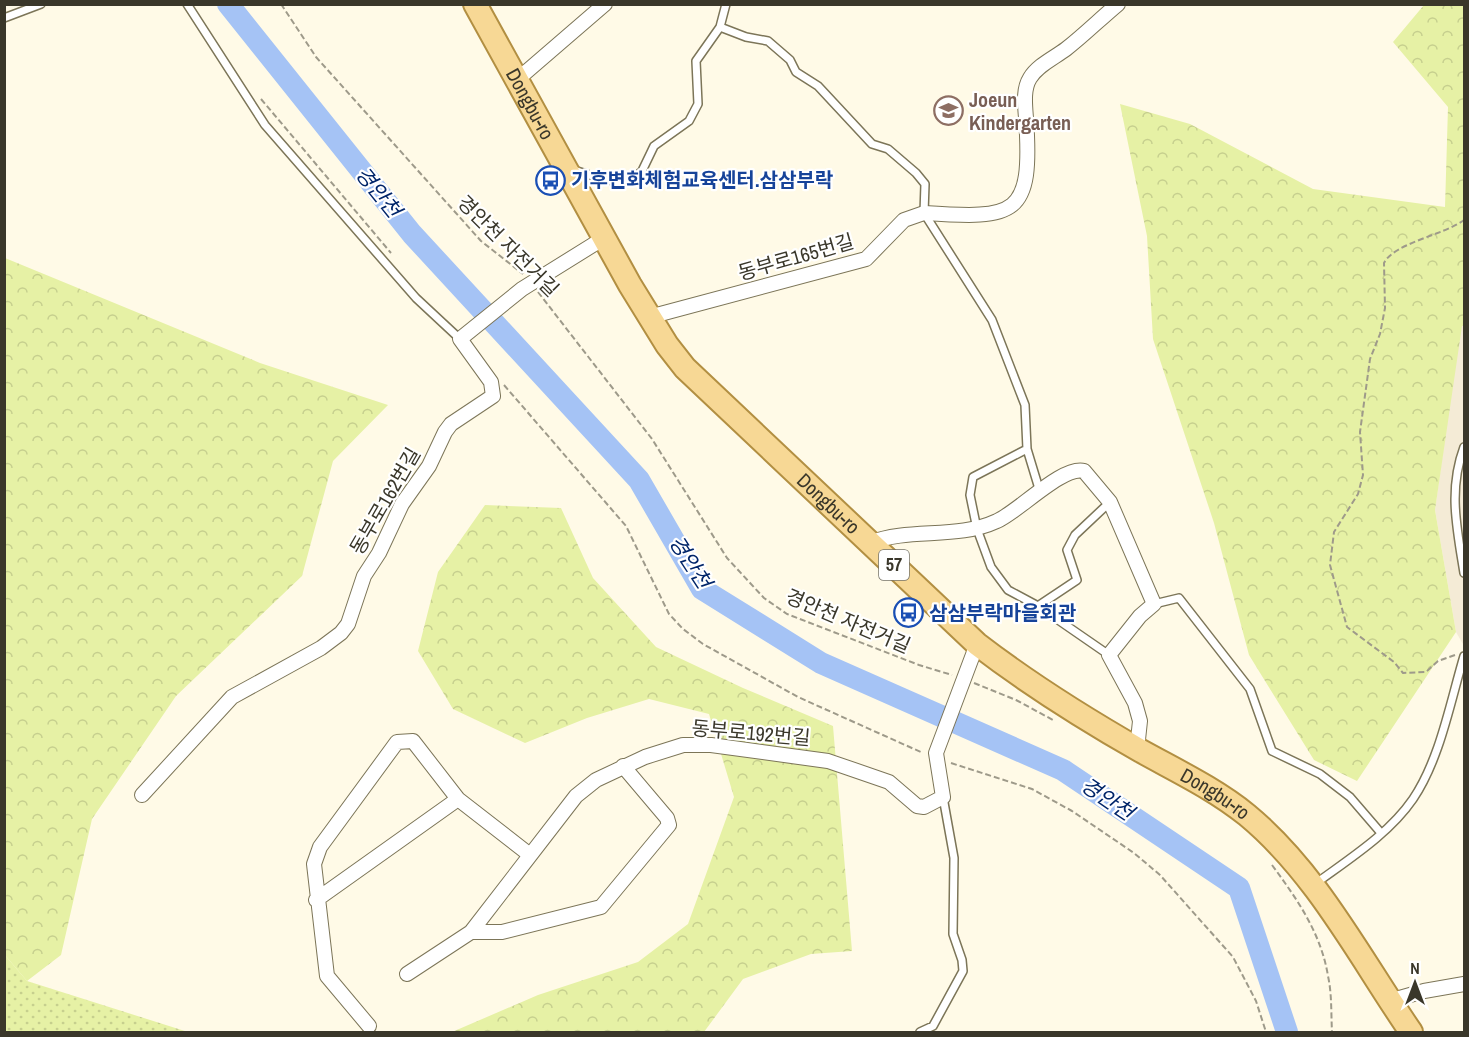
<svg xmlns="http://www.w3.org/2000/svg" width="1469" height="1037" font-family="'Archivo Narrow','Noto Sans KR',sans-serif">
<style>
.education{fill:#f4ebd6}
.grass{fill:url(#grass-dots)}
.forest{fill:url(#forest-crowns)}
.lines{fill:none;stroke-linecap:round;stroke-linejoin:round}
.river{stroke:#a5c3f5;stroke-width:22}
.lane-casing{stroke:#7c7558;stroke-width:10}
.street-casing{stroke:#7c7558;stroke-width:16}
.primary-casing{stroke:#b28f42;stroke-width:26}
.path{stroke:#9e9a8a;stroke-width:2;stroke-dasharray:6 3;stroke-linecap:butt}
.lane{stroke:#fff;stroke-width:7}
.street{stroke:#fff;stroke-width:14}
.primary{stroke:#f7d895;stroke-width:22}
.labels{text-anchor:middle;stroke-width:4.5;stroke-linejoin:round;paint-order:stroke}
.shield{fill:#fff;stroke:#75736a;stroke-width:1.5}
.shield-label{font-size:18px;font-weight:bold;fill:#3a372a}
.education-label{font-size:20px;font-weight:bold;fill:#785e54;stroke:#fff;text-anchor:start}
.street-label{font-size:20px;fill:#3a372a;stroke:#fff}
.transit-label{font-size:20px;font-weight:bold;fill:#164399;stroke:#fff;text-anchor:start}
.water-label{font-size:21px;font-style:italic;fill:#002569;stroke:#fff}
</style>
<defs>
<pattern id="grass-dots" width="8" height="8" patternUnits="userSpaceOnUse" patternTransform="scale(1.5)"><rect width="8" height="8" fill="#e6f1a5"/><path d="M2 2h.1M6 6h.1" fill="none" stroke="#c6cf8e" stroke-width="1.8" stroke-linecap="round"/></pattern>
<pattern id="forest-crowns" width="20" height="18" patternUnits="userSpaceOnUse" patternTransform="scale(1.5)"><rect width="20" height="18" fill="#e6f1a5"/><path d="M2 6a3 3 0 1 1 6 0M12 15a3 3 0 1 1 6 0" fill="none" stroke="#c6cf8e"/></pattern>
</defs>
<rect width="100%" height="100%" fill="#fffae7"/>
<!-- education -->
<path class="education" d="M 1461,321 L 1464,322 L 1464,646 L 1456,632 L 1435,510 Z"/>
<!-- grass -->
<path class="grass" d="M 4,954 L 27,981 L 188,1032 L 5,1032 Z"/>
<!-- forest -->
<path class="forest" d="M 1424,5 L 1464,5 L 1464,326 L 1462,326 L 1435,510 L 1456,632 L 1357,781 L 1314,760 L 1249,655 L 1214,523 L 1153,339 L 1147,236 L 1120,104 L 1190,124 L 1313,189 L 1445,207 L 1448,107 L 1393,42 Z
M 5,258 L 260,363 L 388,405 L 333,461 L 302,576 L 176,696 L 92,819 L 61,955 L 27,981 L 4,954 Z
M 485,505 L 561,508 L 593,578 L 656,647 L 743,688 L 833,726 L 852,951 L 811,954 L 743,979 L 704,1032 L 452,1032 L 538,995 L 638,962 L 688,924 L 734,797 L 709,714 L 649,699 L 587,718 L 525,743 L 453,709 L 418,651 L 438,572 Z"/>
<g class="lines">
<!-- river -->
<path class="river" d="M 228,4 L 412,234 L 639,480 L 702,589 L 821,663 L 1063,770 L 1239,888 L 1287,1032"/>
<defs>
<path id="lane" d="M 187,4 L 265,125 L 416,298 L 460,339
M 4,18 L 41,4
M 720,27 L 746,37 L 768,41 L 790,60 L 796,72 L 818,86 L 872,144 L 888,149 L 916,173 L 925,184 L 924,213 L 992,320 L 1025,405 L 1027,449 L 1040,492
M 574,170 L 605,180 L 621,181 L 634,178 L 642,171 L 654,146 L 689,121 L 698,104 L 696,61 L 720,27 L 726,4
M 1464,447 C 1448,490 1457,529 1464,573
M 1027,449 L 973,477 L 970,495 L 977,529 L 991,567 L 1008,590 L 1038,606 L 1109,655
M 1154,604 L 1179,598 L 1250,689 L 1272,751 L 1320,774 L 1350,797 L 1381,833
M 1038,606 L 1077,580 L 1067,550 L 1075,535 L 1110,502
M 1315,884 C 1349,859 1389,834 1413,799 C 1440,759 1450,703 1464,656
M 920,1032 L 933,1026 L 963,971 L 962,960 L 953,934 L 954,858 L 943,797"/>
<path id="street" d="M 518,79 L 605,4
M 649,317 L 866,259 L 904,220 L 924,213 C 1016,219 1033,217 1026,118 C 1025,105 1023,89 1030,78 C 1038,65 1054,58 1066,49 C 1084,35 1100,19 1118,4
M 869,543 C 911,527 956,540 997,521 C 1018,512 1063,465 1084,471 L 1110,502 L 1154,604 L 1140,616 L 1109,655 L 1135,703 L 1140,721 L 1137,749
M 142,795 L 232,697 L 321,648 L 341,633 L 348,624 L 364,576 L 379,553 L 402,504 L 429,466 L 445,432 L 451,424 L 493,396 L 491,382 L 460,339 L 522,289 L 604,238
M 316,900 L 458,799
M 471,932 L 502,932 L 601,907 L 669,825 L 667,818 L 623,766
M 407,974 L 471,932 L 576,796 L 596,780 L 645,757 L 683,745 L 711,745 L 828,761 L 889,782 L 917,806 L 924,807 L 943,797 L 936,753 L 977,644
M 1389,1001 L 1424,991 L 1464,984
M 369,1026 L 327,976 L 314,864 L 320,847 L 397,742 L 413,741 L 458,799 L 530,855"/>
<g id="primary">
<path id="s1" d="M 475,4 L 630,285 L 667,345 L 685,368 L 977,644 C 1029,684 1085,719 1141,751 C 1177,771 1215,789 1247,815 C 1317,873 1360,958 1411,1032"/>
</g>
</defs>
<!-- lane casing -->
<use href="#lane" class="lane-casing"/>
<!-- street casing -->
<use href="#street" class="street-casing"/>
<!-- primary casing -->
<use href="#primary" class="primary-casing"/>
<!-- path -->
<path class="path" d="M 281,4 L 316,57 L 481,241 L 523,274
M 261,99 L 391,253
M 538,292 L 652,439 L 727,558 L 764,598 L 787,614 L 919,665 L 952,675
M 504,385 L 626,526 L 669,614 L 683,629 L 703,644 L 798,697 L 923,753
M 1455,655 L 1438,661 L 1426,672 L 1403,673 L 1394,662 L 1347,627 L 1330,565 L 1334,532 L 1358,494 L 1363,475 L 1360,432 L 1370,359 L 1380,334 L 1385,308 L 1384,263 C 1394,243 1444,235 1464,220
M 974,683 L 1016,700 L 1053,720
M 951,763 L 1032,789 L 1072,811 L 1134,853 L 1160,875 L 1233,957 L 1256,1001 L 1266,1032
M 1272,865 C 1297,899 1321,933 1328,976 C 1332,994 1331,1014 1332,1032"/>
<!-- lane -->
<use href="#lane" class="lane"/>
<!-- street -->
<use href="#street" class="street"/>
<!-- primary -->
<use href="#primary" class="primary"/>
</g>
<!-- icons -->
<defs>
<symbol id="school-ring" viewBox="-11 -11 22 22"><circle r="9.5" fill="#fff" stroke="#8d6e63" stroke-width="1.5"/><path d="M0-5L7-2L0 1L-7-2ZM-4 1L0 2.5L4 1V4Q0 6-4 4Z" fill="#8d6e63"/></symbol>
<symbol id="bus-ring" viewBox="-11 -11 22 22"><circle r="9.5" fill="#fff" stroke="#1a4fb4" stroke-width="1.5"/><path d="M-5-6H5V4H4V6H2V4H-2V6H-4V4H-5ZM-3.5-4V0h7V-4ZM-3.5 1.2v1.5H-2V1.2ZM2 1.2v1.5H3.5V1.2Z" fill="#1a4fb4"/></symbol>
</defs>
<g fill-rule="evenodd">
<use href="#school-ring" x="932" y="94" width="33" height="33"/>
<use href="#bus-ring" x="534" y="164" width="33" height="33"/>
<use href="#bus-ring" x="892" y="596" width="33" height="33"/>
</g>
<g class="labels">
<!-- shield labels -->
<rect class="shield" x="879" y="550" width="30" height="30" rx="4.5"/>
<g class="shield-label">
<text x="894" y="571">57</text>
</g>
<!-- education labels -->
<g class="education-label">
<text x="969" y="107">Joeun<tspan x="969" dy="23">Kindergarten</tspan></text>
</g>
<!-- street labels -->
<g class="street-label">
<text dy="7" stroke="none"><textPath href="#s1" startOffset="114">Dongbu-ro</textPath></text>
<text transform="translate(508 246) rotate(45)" y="7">경안천 자전거길</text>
<text transform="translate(796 257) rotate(-16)" y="7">동부로165번길</text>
<text transform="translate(385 501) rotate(-60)" y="7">동부로162번길</text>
<text dy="7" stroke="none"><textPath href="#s1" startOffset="618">Dongbu-ro</textPath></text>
<text transform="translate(848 621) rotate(23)" y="7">경안천 자전거길</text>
<text transform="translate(751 733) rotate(5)" y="7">동부로192번길</text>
<text dy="7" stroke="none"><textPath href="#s1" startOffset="1104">Dongbu-ro</textPath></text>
</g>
<!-- transit labels -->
<g class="transit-label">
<text x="571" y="187">기후변화체험교육센터.삼삼부락</text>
<text x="929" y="620">삼삼부락마을회관</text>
</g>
<!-- water labels -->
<g class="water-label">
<text transform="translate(378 192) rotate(51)" y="7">경안천</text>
<text transform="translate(690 562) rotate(57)" y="7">경안천</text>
<text transform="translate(1107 799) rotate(34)" y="7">경안천</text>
</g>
</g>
<!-- border -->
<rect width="1469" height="1037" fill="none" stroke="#3a372a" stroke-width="12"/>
<!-- north arrow -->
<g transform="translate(1415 983)" stroke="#ffffff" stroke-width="4.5" paint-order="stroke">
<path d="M0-4.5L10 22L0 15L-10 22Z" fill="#3a372a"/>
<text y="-9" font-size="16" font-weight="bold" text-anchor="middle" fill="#3a372a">N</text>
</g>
</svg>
